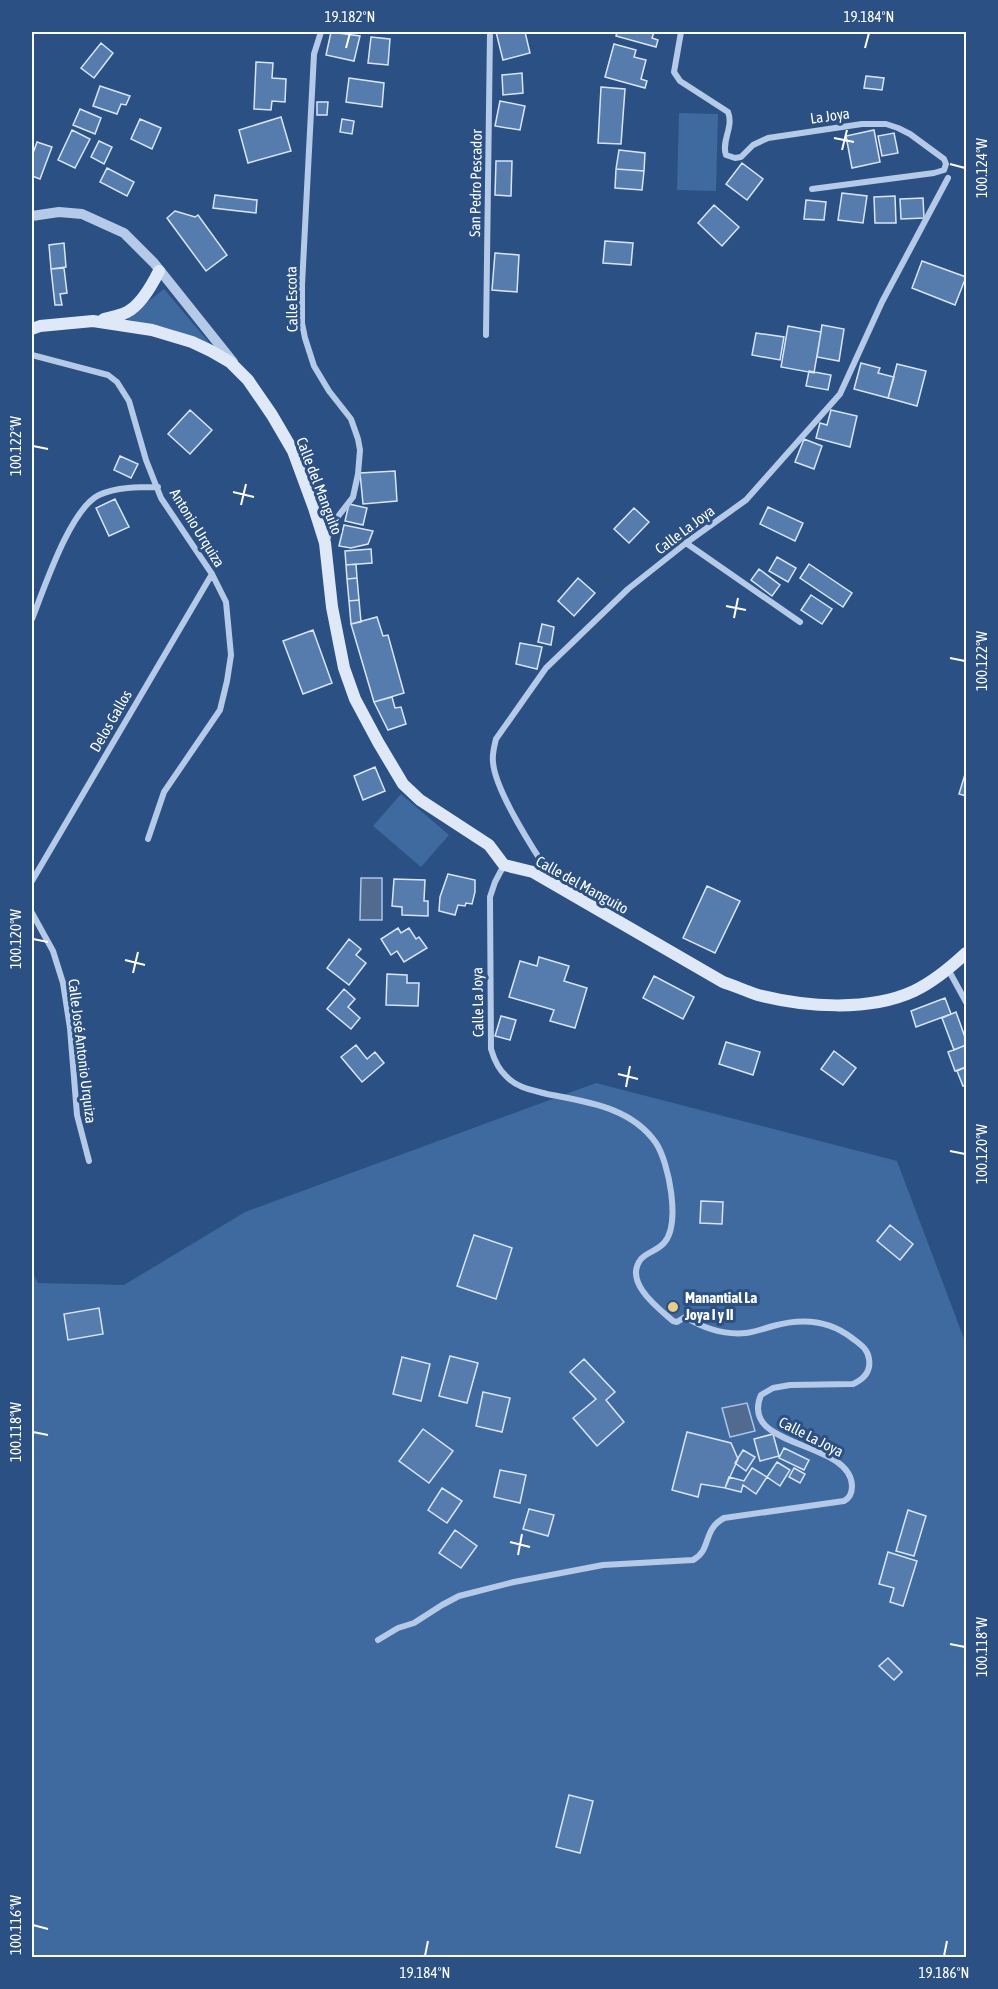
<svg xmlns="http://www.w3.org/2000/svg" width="998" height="1989" font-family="'Asap Condensed',sans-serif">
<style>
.green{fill:#3f6aa0}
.water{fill:#506b8f;stroke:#a9c5e6;stroke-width:1.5}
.building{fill:#567cad;stroke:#d7e5f5;stroke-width:1.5}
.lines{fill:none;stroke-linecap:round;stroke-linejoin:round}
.minor{stroke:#b4cae6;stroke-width:6}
.tertiary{stroke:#b4cae6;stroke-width:10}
.secondary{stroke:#dee8f6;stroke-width:12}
.ticks{fill:none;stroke:#fff;stroke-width:2}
.poi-dot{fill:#edcd7c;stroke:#2a5084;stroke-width:2}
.labels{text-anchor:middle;stroke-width:6;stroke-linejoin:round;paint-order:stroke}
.street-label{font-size:15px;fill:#fff;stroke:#2a5084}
.poi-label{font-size:15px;font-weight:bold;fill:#fff;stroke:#2a5084;text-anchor:start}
.neatline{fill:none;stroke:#fff;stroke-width:2}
.ticks-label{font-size:15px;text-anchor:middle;fill:#fff}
</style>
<rect width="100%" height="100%" fill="#2a5084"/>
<!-- green -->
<path class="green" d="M 679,113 L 718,114 L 716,191 L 677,190 Z
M 164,289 L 212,346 L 171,329 L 125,319 Z
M 401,794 L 449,835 L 421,867 L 373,826 Z
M 596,1083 L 897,1161 L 966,1344 L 966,1957 L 32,1957 L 32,1271 L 38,1283 L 124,1285 L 245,1212 Z"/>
<!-- water -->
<path class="water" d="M 361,878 L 382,878 L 382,920 L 360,920 Z
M 747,1403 L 755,1431 L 730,1437 L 722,1408 Z"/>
<!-- building -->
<path class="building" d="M 331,32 L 360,36 L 354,61 L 326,55 Z
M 496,32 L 525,32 L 530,53 L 503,60 Z
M 617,32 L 654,32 L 652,38 L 658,40 L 656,47 L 616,36 Z
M 371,37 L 390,39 L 388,65 L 368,63 Z
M 101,43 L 113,53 L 94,78 L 81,68 Z
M 614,44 L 636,50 L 634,57 L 646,60 L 641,79 L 647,81 L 645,88 L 605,77 Z
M 256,62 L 273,63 L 272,78 L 286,79 L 285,102 L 272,101 L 271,110 L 254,109 Z
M 522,73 L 523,93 L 503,95 L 502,75 Z
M 866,76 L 884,78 L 882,90 L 864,88 Z
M 349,78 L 384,83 L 382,107 L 346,102 Z
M 100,86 L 130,96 L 126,105 L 121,104 L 117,114 L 93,106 Z
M 601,87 L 625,89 L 621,144 L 598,143 Z
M 500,101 L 525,106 L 520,130 L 495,126 Z
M 317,102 L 328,102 L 327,115 L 317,115 Z
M 80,109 L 101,118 L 95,134 L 73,125 Z
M 281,117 L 291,151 L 248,163 L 239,130 Z
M 140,119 L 161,128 L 152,149 L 131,139 Z
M 342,119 L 354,121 L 352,134 L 340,132 Z
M 72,130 L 90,139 L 75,168 L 58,160 Z
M 874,130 L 880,162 L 852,168 L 846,136 Z
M 894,133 L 898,153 L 882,156 L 878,136 Z
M 99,141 L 112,147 L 104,164 L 91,157 Z
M 37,142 L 52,147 L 40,179 L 32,176 L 32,156 Z
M 619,150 L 645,153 L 644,171 L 616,169 Z
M 496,161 L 512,161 L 511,196 L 495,195 Z
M 742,163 L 763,179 L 747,200 L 726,184 Z
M 107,168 L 134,182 L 127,196 L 100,182 Z
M 616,169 L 644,171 L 642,190 L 615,188 Z
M 842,193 L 867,196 L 863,223 L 838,220 Z
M 215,195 L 257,200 L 256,213 L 213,208 Z
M 895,196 L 896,223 L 875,223 L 874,197 Z
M 923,198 L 924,218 L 901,219 L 900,199 Z
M 806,200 L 826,202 L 824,220 L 804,219 Z
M 714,205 L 739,227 L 722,246 L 698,223 Z
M 175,211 L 195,217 L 198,215 L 227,255 L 206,271 L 167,218 Z
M 605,241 L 633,243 L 631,265 L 603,263 Z
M 64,243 L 66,267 L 51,269 L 49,245 Z
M 495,253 L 519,255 L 517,292 L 492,290 Z
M 922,261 L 966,277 L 955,305 L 912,288 Z
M 64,268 L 67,293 L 60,294 L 62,305 L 55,305 L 51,269 Z
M 822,325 L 844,329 L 839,361 L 817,357 Z
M 788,326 L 821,332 L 814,373 L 781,367 Z
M 756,333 L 784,337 L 780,360 L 752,355 Z
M 861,363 L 880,368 L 878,373 L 894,377 L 888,398 L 854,389 Z
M 897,364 L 926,371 L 917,406 L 888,398 Z
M 809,371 L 831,375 L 828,390 L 806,386 Z
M 190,410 L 212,430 L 190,454 L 168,434 Z
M 831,410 L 857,416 L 850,447 L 816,438 L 820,423 L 827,425 Z
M 804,439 L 822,446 L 814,469 L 795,462 Z
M 120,456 L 138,464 L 131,478 L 114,470 Z
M 395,471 L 397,501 L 363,504 L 360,473 Z
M 115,499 L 129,527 L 109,536 L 96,508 Z
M 349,504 L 367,508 L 363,525 L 345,521 Z
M 768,507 L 803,523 L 795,541 L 760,524 Z
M 634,508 L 649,522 L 629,543 L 614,529 Z
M 344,525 L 373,531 L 368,544 L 351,548 L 339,546 Z
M 371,549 L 372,563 L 346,565 L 345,551 Z
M 777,557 L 796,568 L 788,582 L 769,571 Z
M 356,564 L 357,578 L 347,579 L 346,565 Z
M 809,564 L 852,593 L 843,607 L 800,578 Z
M 759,569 L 780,585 L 772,596 L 751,580 Z
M 357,578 L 359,600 L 349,601 L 347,579 Z
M 578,578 L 595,593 L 574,616 L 558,601 Z
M 811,595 L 832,609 L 822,624 L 801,610 Z
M 359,600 L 361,622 L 351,624 L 349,601 Z
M 377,617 L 383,636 L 388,635 L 404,693 L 374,702 L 351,624 Z
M 542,624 L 554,627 L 551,645 L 538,642 Z
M 313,630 L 332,683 L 303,694 L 283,641 Z
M 520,643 L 542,647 L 537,669 L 516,664 Z
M 392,697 L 395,708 L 401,707 L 406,724 L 388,730 L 374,702 Z
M 375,767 L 385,791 L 363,800 L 354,776 Z
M 966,771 L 966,796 L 959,794 Z
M 448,874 L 475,880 L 475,892 L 472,904 L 466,903 L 465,906 L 458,905 L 455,915 L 439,911 L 440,897 Z
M 394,879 L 425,880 L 424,901 L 428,901 L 428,916 L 402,915 L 402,907 L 392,906 Z
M 707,886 L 740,901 L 715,953 L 683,938 Z
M 398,928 L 401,933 L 409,928 L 416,939 L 419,937 L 427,948 L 404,962 L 397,951 L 391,955 L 381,939 Z
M 349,939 L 361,949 L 356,955 L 366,963 L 349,985 L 327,968 Z
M 539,957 L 569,966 L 564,981 L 587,988 L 575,1028 L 550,1021 L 554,1010 L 509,997 L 520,961 L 537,966 Z
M 387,974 L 407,975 L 407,983 L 419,983 L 418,1006 L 386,1005 Z
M 654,976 L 694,997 L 683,1019 L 643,998 Z
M 344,989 L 355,999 L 348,1007 L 360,1018 L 351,1029 L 327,1009 Z
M 945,998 L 951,1014 L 916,1027 L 911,1011 Z
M 956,1012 L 966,1040 L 966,1045 L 954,1050 L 942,1018 Z
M 501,1016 L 516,1020 L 510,1040 L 495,1036 Z
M 726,1042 L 760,1052 L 753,1075 L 719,1064 Z
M 356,1045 L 367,1059 L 375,1052 L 384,1063 L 362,1082 L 341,1057 Z
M 966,1045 L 966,1067 L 955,1071 L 948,1052 Z
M 834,1051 L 856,1068 L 843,1085 L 821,1069 Z
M 966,1067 L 966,1085 L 963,1086 L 957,1071 Z
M 701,1201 L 723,1202 L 722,1224 L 700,1223 Z
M 890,1225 L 913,1244 L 900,1260 L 877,1241 Z
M 474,1235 L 512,1248 L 496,1299 L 457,1286 Z
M 99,1308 L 103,1334 L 68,1340 L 64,1314 Z
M 450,1356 L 478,1363 L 467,1403 L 439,1396 Z
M 402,1357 L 430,1364 L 421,1401 L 393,1394 Z
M 584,1359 L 615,1392 L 606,1400 L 624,1422 L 597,1446 L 573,1418 L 596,1399 L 570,1372 Z
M 483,1392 L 510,1398 L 502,1432 L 476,1426 Z
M 423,1429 L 453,1451 L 429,1483 L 399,1461 Z
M 687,1432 L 731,1443 L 738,1459 L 725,1488 L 701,1484 L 698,1497 L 672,1490 Z
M 773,1434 L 779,1456 L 760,1461 L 754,1439 Z
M 784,1448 L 809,1460 L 804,1470 L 779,1458 Z
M 743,1450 L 755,1457 L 746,1471 L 735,1463 Z
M 777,1462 L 790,1470 L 780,1486 L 767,1477 Z
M 752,1468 L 767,1477 L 756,1494 L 743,1485 L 741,1492 L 725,1488 L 729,1477 L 744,1481 Z
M 794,1468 L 805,1474 L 800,1483 L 789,1477 Z
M 500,1470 L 526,1475 L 520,1503 L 494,1497 Z
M 442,1488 L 462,1501 L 447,1523 L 428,1510 Z
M 529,1509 L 554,1515 L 548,1536 L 523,1529 Z
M 908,1510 L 926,1516 L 914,1556 L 896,1551 Z
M 455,1530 L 477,1546 L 461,1568 L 439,1553 Z
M 888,1552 L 917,1561 L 903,1606 L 890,1602 L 894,1588 L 879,1584 Z
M 888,1658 L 902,1672 L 894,1680 L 879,1666 Z
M 569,1795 L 593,1801 L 580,1853 L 556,1847 Z"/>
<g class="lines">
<!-- minor -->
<path class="minor" d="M 321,32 L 314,54 L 302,285 L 302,323 L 305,338 L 314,366 L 329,391 L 351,419 L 358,439 L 360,450 L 358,474 L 353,497 L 333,523 L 327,540
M 681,32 L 674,72 L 680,81 L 728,112 C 734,127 721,141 726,155 L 735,158 L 741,157 L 753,145 L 768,138 L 862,124 L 886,124 L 898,128 L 910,134 L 944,159 L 946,164 L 944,170 L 934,173 L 812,189
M 486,335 L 490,32
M 32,355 L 108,375 L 117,382 L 129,401 L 146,460 L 161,498 L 212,574 L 226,602 L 231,655 L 227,681 L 220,710 L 164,792 L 148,839
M 686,543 L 800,622
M 32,619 C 44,589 70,509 99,495 C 116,487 139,487 158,487
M 553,879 C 536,854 495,791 493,762 C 492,754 494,747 496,739 L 546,668 L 628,589 L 686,543 L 746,500 L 840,394 L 882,302 L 948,178
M 32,881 L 212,574
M 32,913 L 53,951 L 63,983 L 70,1028 L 77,1115 L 89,1161
M 948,969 L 966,1002
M 378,1640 L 398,1628 L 414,1623 L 442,1605 L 459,1596 L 514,1582 L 603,1565 L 693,1560 C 712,1550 702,1530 724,1518 L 844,1501 C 850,1498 852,1493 852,1486 C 851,1440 738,1449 761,1395 L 773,1388 L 790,1385 L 853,1384 C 864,1379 871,1371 869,1359 C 868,1349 860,1344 852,1338 C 829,1320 801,1318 773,1326 C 765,1328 755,1332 746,1333 C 725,1335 703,1328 685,1317 L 677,1322 L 673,1321 C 658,1308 623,1282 641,1259 C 647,1252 657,1251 664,1243 C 681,1224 669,1163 656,1143 C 631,1107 587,1102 547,1094 C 532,1090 517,1088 506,1076 C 498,1069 494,1059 491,1049 L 490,897 L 495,882 L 504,865"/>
<!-- tertiary -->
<path class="tertiary" d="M 32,216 L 59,212 L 82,214 L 124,233 L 154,263 L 233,362"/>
<!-- secondary -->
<path class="secondary" d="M 104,319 C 111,317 120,316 127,312 C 141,305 152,285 159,271
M 32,329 L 40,326 L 93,321 L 152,330 L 192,342 L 211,351 L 230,362 L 248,380 L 272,415 L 293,451 L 314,508 L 325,543 L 332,607 L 344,668 L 355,699 L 378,742 L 403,784 L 420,800 L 489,845 L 504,865 L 533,872 L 723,982 C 735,986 746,991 758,995 C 805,1007 869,1012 914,991 C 933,982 951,967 966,953"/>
</g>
<!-- ticks -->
<path class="ticks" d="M 346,48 L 350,33M 865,48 L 869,33M 834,138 L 854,142M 842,150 L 847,130M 950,164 L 965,168M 33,446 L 48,449M 233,492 L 254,497M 241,505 L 246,484M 726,606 L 746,610M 734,618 L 738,598M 950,658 L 965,661M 33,939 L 48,942M 125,960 L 145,965M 133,973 L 138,952M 618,1074 L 638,1079M 626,1087 L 630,1066M 950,1151 L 965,1154M 33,1432 L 48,1435M 510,1542 L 530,1547M 518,1555 L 522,1534M 950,1644 L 965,1647M 33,1925 L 48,1929M 425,1956 L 428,1941M 944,1956 L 947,1941"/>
<!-- markers -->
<circle class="poi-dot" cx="673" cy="1307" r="6"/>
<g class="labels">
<!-- street labels -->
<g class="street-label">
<text transform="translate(830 116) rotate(-8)" y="5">La Joya</text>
<text transform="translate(476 183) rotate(-89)" y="5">San Pedro Pescador</text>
<text transform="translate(292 299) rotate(-91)" y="5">Calle Escota</text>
<text transform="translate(319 486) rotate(69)" y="5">Calle del Manguito</text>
<text transform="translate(197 528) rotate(58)" y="5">Antonio Urquiza</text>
<text transform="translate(685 530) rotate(-37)" y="5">Calle La Joya</text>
<text transform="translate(111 721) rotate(-60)" y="5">Delos Gallos</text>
<text transform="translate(582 885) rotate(29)" y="5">Calle del Manguito</text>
<text transform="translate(478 1002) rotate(-91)" y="5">Calle La Joya</text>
<text transform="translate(82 1051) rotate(83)" y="5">Calle José Antonio Urquiza</text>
<text transform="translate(811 1437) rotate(27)" y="5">Calle La Joya</text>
</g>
<!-- poi labels -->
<g class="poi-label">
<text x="685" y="1303">Manantial La<tspan x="685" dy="17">Joya I y II</tspan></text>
</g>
</g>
<!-- border -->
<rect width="998" height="1989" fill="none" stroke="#2a5084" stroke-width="66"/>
<rect x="33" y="33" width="932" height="1923" class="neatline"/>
<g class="ticks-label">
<text x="350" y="22">19.182°N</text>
<text x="869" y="22">19.184°N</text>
<text transform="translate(982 168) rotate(-90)" y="5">100.124°W</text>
<text transform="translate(16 446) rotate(-90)" y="5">100.122°W</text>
<text transform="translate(982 661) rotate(-90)" y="5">100.122°W</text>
<text transform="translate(16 939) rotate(-90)" y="5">100.120°W</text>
<text transform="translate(982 1154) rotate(-90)" y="5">100.120°W</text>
<text transform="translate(16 1432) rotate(-90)" y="5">100.118°W</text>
<text transform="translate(982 1647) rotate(-90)" y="5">100.118°W</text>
<text transform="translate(16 1925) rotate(-90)" y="5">100.116°W</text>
<text x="425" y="1978">19.184°N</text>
<text x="944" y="1978">19.186°N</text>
</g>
</svg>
